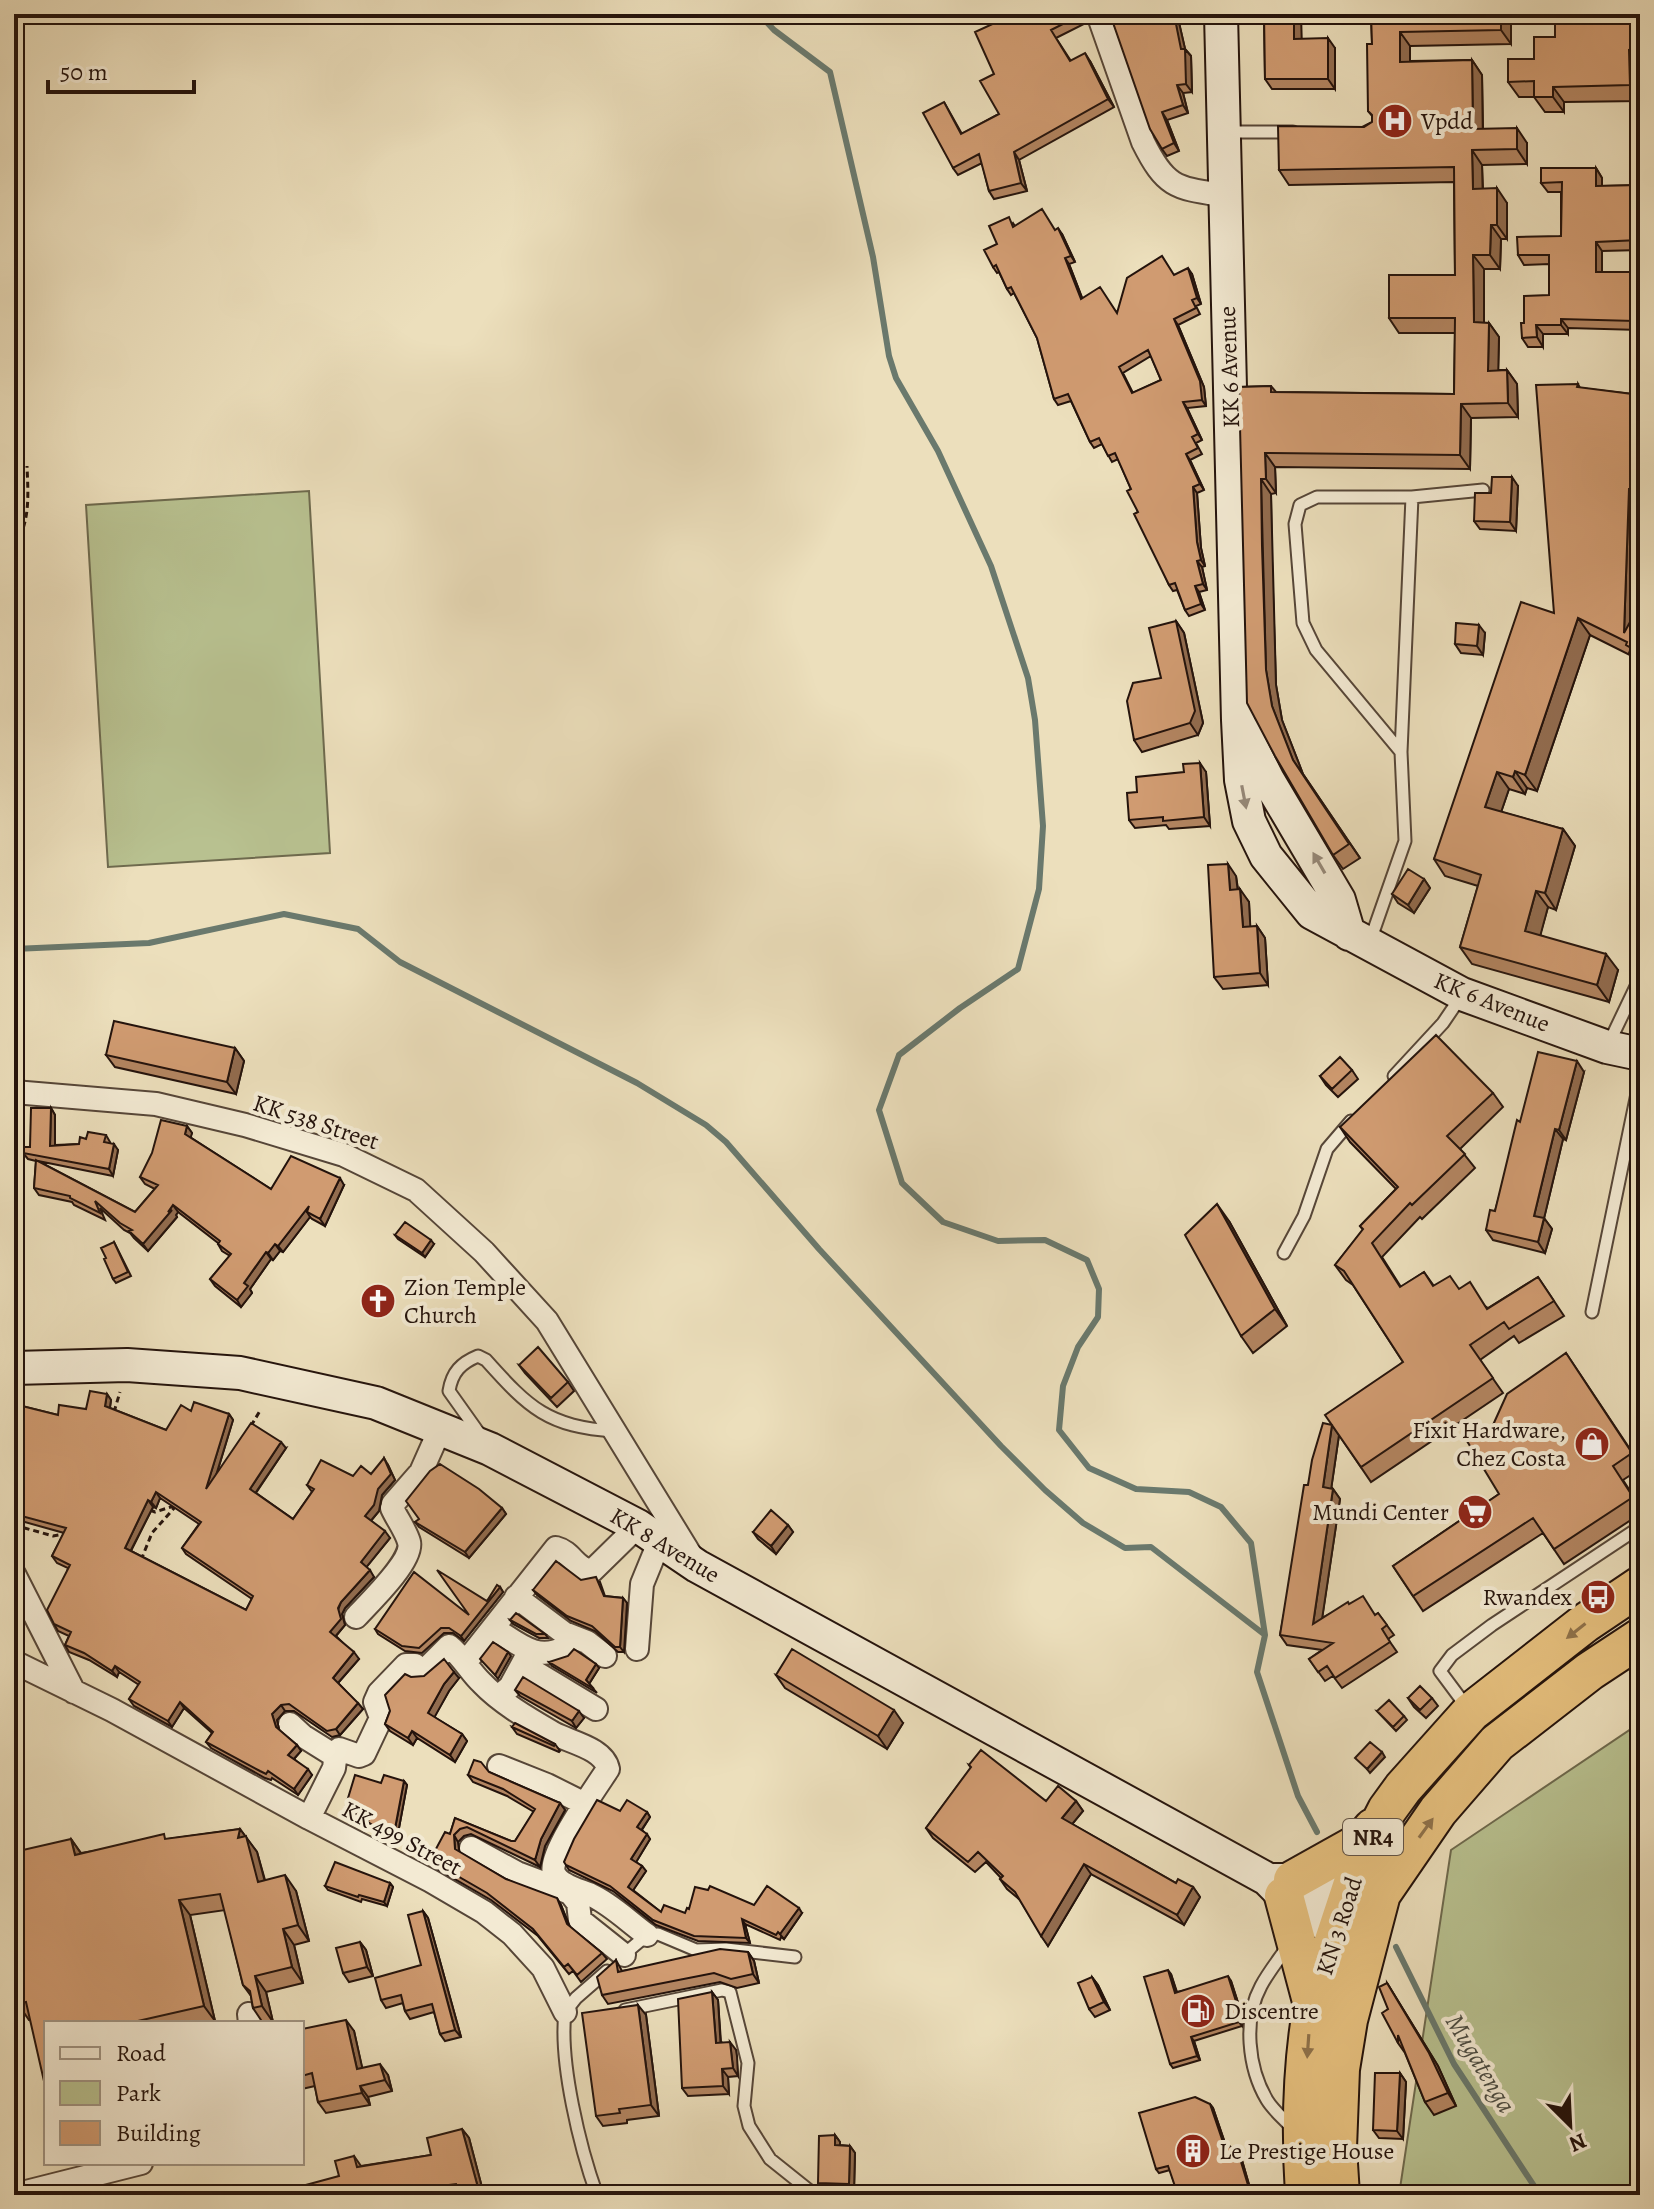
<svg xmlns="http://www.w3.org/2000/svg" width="1654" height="2209" font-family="Alegreya,serif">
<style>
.green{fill:#b8c190;stroke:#6e6a4e;stroke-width:2}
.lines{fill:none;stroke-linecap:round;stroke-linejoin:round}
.stream{stroke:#6a796d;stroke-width:6}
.service-casing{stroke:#564638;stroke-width:15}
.minor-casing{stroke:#564638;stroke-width:26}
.secondary-casing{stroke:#24130c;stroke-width:36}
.trunk-casing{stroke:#24130c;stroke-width:42}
.path{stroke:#24130c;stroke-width:3;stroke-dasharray:6 4;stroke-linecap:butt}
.service{stroke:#f3ead3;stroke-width:11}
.minor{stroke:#f3ead3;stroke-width:22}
.secondary{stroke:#f3ead3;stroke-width:32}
.trunk{stroke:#e6c07e;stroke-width:38}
.wall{fill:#b38561;stroke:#24130c;stroke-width:2;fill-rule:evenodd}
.shaded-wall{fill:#926c4f;stroke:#24130c;stroke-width:2}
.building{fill:#d09b71;stroke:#24130c;stroke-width:2;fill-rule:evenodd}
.oneway{fill:#968979}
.oneway2{fill:#8f724b}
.labels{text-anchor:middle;stroke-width:8;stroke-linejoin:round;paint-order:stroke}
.shield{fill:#f3ead3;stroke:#625448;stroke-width:2}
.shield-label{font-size:22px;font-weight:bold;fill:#24130c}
.poi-label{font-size:24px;fill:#24130c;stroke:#f3ead3;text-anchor:start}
.street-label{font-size:24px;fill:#24130c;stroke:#f3ead3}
.water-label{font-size:26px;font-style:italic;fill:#4d4e44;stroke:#f3ead3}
</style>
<rect width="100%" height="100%" fill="#ecdfbc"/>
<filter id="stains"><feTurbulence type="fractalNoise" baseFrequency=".0025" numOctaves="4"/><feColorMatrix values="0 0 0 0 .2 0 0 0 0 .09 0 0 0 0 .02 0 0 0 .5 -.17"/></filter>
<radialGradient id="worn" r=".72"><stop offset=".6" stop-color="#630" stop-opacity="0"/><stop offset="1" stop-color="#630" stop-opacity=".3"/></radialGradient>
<!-- green -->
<path class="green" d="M 309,491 L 330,853 L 108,867 L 86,505 Z
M 1640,1723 L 1640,2195 L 1399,2195 L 1451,1850 Z"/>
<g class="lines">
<!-- stream -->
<path class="stream" d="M 759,14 L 774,30 L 830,72 L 873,257 L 889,356 L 896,378 L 938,451 L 991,566 L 1028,678 L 1035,720 L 1043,826 L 1039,889 L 1018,969 L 960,1008 L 899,1055 L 879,1110 L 902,1183 L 943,1222 L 998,1241 L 1045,1240 L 1087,1260 L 1099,1289 L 1098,1317 L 1078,1347 L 1063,1386 L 1059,1430 L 1089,1468 L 1136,1489 L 1189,1492 L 1221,1507 L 1251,1543 L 1265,1635
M 14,949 L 149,943 L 284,914 L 358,929 L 400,962 L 637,1083 L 706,1125 L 726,1142 L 819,1249 L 1001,1446 L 1045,1490 L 1083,1523 L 1125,1548 L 1151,1547 L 1265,1635 L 1257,1672 L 1298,1796 L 1317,1832
M 1396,1947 L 1454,2064 L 1540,2195"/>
<defs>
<path id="service" d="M 1227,132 L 1293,132
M 1401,752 L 1316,650 L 1303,623 L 1295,524 L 1300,505 L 1317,497 L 1412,497
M 1370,941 L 1405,841 L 1401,752 L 1412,497 L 1483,490
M 1609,1043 L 1640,978
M 1394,1076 L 1443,1023 L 1462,995
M 1284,1253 L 1304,1216 L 1327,1149 L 1351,1121
M 1592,1312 L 1640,1079
M 481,1436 L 449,1391 C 452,1372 461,1363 478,1356 L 486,1360 C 529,1408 548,1427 615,1431
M 1466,1706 L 1440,1671 L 1452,1655 L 1492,1625 L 1640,1527
M 1289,1944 C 1280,1958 1269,1971 1261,1986 C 1243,2019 1248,2068 1267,2100 C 1273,2110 1284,2119 1292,2128
M 622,1956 L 647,1935 L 658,1934 L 696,1950 L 726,1949 L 795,1957
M 625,2010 L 722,1990 L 730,1992 L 748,2063 L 744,2106 L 749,2126 L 770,2159 L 815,2195
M 565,2012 L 576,1998 L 607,1971
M 565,2012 C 559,2062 580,2148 597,2195"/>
<path id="minor" d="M 1098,14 L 1143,142 C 1166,188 1176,188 1223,195
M 14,1092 L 156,1104 L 245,1125 L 344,1155 L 416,1190 L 484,1252 L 547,1321 L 693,1559
M 14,1574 L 74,1692
M 516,1597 L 564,1633 L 587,1642 L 605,1656
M 356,1617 C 368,1604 414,1560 409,1542 C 406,1531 397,1519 392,1508 L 393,1504 L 421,1472 L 441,1427
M 493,1628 C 518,1643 537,1663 565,1647 L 567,1635
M 637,1649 L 642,1584 L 660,1540
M 14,1662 L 112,1710 L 309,1818 L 431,1881 L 484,1912 L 512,1934 L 543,1968 L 565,2012
M 465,1663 L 556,1548 C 572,1552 575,1569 592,1571 L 638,1526
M 523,1665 L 596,1709
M 499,1696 L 510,1687 L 529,1652
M 290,1724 L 303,1736 L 335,1756
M 499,1766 L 547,1785 L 585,1804
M 309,1818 L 334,1768 L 336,1752 L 339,1749 L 359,1756 L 364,1754 L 381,1718 L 375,1702 L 379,1693 L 406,1665 L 415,1665 L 420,1671 L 425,1670 L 449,1646 C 462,1656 470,1672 482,1683 C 501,1703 529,1719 553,1733 C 569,1742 604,1748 608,1769 C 597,1786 547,1856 554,1873 C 559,1886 580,1890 591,1895 C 611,1904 629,1922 647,1935
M 471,1848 L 517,1873 L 570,1893 L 578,1903 L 580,1920 L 624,1955
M 249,2014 L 250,2023
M 14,2195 L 141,2163"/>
<path id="secondary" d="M 1221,14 L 1238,720 L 1241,780 L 1249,821 L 1266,856 L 1312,913 L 1462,994 L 1607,1047 L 1640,1054
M 1243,730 L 1268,780 L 1339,900 L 1349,934
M 14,1368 L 127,1365 L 240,1373 L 376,1403 L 490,1449 L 638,1526 L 697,1566 L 1267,1879 L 1284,1896 L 1356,1946
M 1274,1880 L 1293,1880 L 1347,1898 L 1372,1895"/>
<path id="trunk" d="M 1293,1880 L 1361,1842 L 1373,1828
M 1284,1896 L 1313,2005
M 1305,2195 C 1301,2132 1302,2067 1313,2005 L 1359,1865 L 1387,1810 L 1403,1788 L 1471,1712 L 1585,1623 L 1640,1586
M 1340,2195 L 1337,2148 L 1340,2069 L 1348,2020 L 1381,1894 L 1438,1811 L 1497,1743 L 1590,1671 L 1640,1638"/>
</defs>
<!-- service casing -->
<use href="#service" class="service-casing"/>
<!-- minor casing -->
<use href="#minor" class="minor-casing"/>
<!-- secondary casing -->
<use href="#secondary" class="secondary-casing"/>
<!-- trunk casing -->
<use href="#trunk" class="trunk-casing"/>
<!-- path -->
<path class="path" d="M 14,545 C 31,524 28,492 27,466
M 114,1412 L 120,1392
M 251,1426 L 261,1409
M 150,1510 L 155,1512 L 174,1506
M 14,1525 L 53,1536 L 64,1534
M 141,1560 L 152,1533 L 175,1507"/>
<!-- service -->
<use href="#service" class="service"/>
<!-- minor -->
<use href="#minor" class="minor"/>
<!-- secondary -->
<use href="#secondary" class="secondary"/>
<!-- trunk -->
<use href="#trunk" class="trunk"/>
</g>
<!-- wall -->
<path class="wall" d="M 1085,14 L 1086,23 L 1056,38 L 1071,61 L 1090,61 L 1114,107 L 1019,160 L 1027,191 L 994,199 L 989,191 L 982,163 L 958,175 L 953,168 L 944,102 L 962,134 L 999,114 L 994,74 L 1010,16 Z
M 1110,14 L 1177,14 L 1185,49 L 1191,56 L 1192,92 L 1183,93 L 1188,113 L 1167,120 L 1179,151 L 1167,156 L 1162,149 Z
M 1264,14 L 1301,14 L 1301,39 L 1335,48 L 1335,89 L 1272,89 L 1265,79 Z
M 1371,14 L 1511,14 L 1511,44 L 1410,46 L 1410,61 L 1472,60 L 1482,75 L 1483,129 L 1527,143 L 1527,164 L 1482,165 L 1483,189 L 1507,203 L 1507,239 L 1501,239 L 1500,269 L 1484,269 L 1484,323 L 1489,323 L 1499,337 L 1498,370 L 1507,370 L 1517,384 L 1518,417 L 1471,418 L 1470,469 L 1275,467 L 1276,493 L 1271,494 L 1272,561 L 1276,685 L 1282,720 L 1303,774 L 1360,858 L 1343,869 L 1333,855 L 1275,756 L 1239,387 L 1271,386 L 1276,392 L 1454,394 L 1455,333 L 1399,333 L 1389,318 L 1455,275 L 1454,182 L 1289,185 L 1279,170 L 1372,122 L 1372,116 L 1368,111 L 1372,44 Z
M 1640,15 L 1640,101 L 1564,102 L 1564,112 L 1545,112 L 1534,97 L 1519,97 L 1508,82 L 1534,59 L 1555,37 Z
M 1596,168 L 1602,178 L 1602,186 L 1640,185 L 1640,250 L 1602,251 L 1602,272 L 1635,272 L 1640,279 L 1640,330 L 1568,328 L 1568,334 L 1543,334 L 1543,347 L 1528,347 L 1522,338 L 1524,323 L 1549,295 L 1549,264 L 1524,265 L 1518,255 L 1561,236 L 1561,192 L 1548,192 L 1541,183 Z
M 1013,223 L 1015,226 L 1062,234 L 1075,262 L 1069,264 L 1082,298 L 1117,312 L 1174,275 L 1192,274 L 1201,304 L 1196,306 L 1200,314 L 1178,325 L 1204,387 L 1206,406 L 1187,408 L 1202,440 L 1196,443 L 1202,454 L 1190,460 L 1204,490 L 1197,493 L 1201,548 L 1205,566 L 1202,567 L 1207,590 L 1199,592 L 1205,610 L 1189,616 L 1185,610 L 1177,590 L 1173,591 L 1169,585 L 1138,512 L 1131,489 L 1118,459 L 1112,462 L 1102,444 L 1094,448 L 1090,442 L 1071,401 L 1058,405 L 1054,399 L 1037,338 L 1014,293 L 1011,295 L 1007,289 L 999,272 L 997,273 L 993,267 L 997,244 ZM 1151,356 L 1161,380 L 1133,393 L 1123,373 Z
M 1578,384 L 1580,388 L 1640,395 L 1640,512 L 1637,610 L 1640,604 L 1640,669 L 1630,655 L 1590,635 L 1537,791 L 1527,788 L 1525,794 L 1509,789 L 1501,812 L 1563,829 L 1575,846 L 1556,910 L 1548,907 L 1540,935 L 1618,970 L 1609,1002 L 1472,964 L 1460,947 L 1478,886 L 1445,876 L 1434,859 L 1554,613 Z
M 1518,486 L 1516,531 L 1480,529 L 1474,521 L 1491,493 Z
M 1176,621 L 1184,633 L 1203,723 L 1198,735 L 1142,752 L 1134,740 L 1161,678 Z
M 1485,633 L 1483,655 L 1461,653 L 1455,644 Z
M 1206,772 L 1210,826 L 1169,829 L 1166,825 L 1135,828 L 1129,820 L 1137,792 Z
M 1236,876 L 1238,889 L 1249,902 L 1250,927 L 1257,926 L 1265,938 L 1268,985 L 1223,989 L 1214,977 Z
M 1424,879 L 1430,888 L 1414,913 L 1398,903 L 1392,894 Z
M 235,1048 L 244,1061 L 236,1094 L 115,1067 L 106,1055 Z
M 1352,1070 L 1358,1079 L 1338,1097 L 1326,1085 L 1320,1076 Z
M 1584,1072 L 1566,1140 L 1563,1139 L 1544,1218 L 1552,1229 L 1545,1253 L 1493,1240 L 1486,1230 L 1495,1211 L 1520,1122 Z
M 1493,1093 L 1503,1107 L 1460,1149 L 1475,1168 L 1422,1219 L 1420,1217 L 1382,1257 L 1401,1287 L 1424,1272 L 1434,1286 L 1459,1289 L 1488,1308 L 1538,1277 L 1564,1316 L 1519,1343 L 1514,1336 L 1480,1360 L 1503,1393 L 1371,1482 L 1339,1435 L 1331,1489 L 1333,1489 L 1340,1499 L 1322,1618 L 1349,1604 L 1375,1615 L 1378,1613 L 1394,1635 L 1388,1639 L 1397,1652 L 1342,1688 L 1333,1676 L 1325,1681 L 1309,1659 L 1322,1650 L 1287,1645 L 1280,1635 L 1308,1485 L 1332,1425 L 1403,1362 L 1353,1285 L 1346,1280 L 1335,1265 L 1363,1230 L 1360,1226 L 1396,1189 L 1350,1142 L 1340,1127 Z
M 51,1108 L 55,1115 L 55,1145 L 79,1144 L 86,1139 L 106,1135 L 110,1142 L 110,1143 L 118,1150 L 113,1176 L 38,1161 L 135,1212 L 155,1189 L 145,1184 L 140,1177 L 187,1126 L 192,1133 L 190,1137 L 271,1189 L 344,1185 L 325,1226 L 312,1219 L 310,1217 L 283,1252 L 280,1251 L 273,1260 L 271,1259 L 250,1289 L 252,1293 L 241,1307 L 215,1286 L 210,1279 L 230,1256 L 222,1251 L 218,1244 L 218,1243 L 178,1212 L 176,1215 L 177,1217 L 148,1251 L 134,1238 L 130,1233 L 124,1230 L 100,1208 L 105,1220 L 74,1205 L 72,1202 L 39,1195 L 34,1188 L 36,1161 L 28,1159 L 23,1153 L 30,1147 Z
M 1229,1221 L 1287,1326 L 1253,1353 L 1241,1336 Z
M 395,1235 L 434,1244 L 425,1257 L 398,1239 Z
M 114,1242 L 131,1276 L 116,1283 L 113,1279 L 106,1258 Z
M 1566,1353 L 1640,1464 L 1640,1469 L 1623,1480 L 1640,1506 L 1640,1514 L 1564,1564 L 1543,1533 L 1423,1611 L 1393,1566 L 1499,1494 L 1493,1425 Z
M 519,1365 L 568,1382 L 574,1391 L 557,1407 L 525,1373 Z
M 107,1394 L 111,1400 L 110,1408 L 166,1430 L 191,1411 L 229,1414 L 233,1420 L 217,1473 L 286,1448 L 256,1493 L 293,1519 L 312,1492 L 307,1485 L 353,1476 L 371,1474 L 388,1465 L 395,1480 L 382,1495 L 379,1511 L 371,1521 L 390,1538 L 366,1567 L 374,1577 L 345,1608 L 342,1614 L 345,1625 L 336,1636 L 359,1659 L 338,1683 L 363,1709 L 340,1735 L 332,1737 L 294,1711 L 285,1711 L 277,1720 L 279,1730 L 297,1745 L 301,1751 L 294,1759 L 312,1775 L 298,1795 L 272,1778 L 271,1780 L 265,1778 L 211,1748 L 206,1742 L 212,1733 L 184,1708 L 172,1727 L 134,1706 L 129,1699 L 139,1685 L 119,1672 L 117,1677 L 89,1660 L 69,1652 L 65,1645 L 69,1636 L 58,1631 L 54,1624 L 68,1568 L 57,1563 L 52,1556 L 64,1533 L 14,1519 L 14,1473 L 16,1464 L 14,1464 L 14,1404 L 58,1415 L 86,1409 ZM 160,1498 L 199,1524 L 182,1548 L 186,1554 L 252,1599 L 246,1610 L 131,1551 L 153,1507 L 156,1508 Z
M 502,1508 L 506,1514 L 469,1558 L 419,1527 L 415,1522 Z
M 788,1525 L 793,1532 L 776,1554 L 758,1539 L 753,1532 Z
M 581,1580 L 600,1582 L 605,1596 L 623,1598 L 627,1603 L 624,1652 L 618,1652 L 595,1631 L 571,1621 L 537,1595 L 533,1590 Z
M 500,1587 L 503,1592 L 464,1641 L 453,1633 L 444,1633 L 422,1653 L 405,1651 L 378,1634 L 375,1629 L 469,1615 L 487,1601 Z
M 510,1620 L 545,1634 L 548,1638 L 539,1638 L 513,1624 Z
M 549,1662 L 599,1668 L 589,1684 L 597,1693 L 552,1666 Z
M 776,1675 L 903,1723 L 887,1749 L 785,1688 Z
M 411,1677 L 459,1678 L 449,1691 L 434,1717 L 462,1734 L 467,1741 L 455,1762 L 417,1738 L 413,1745 L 390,1731 L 385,1724 L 390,1711 Z
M 515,1690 L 584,1718 L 576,1728 L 520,1696 Z
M 1408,1698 L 1432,1698 L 1438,1706 L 1426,1718 L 1414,1707 Z
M 1377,1711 L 1404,1716 L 1407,1720 L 1396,1731 Z
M 512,1727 L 555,1744 L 560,1751 L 559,1752 L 517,1734 Z
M 969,1765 L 1046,1801 L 1076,1801 L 1083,1811 L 1072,1824 L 1176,1883 L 1193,1887 L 1200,1897 L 1184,1925 L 1091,1874 L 1048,1946 L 1020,1900 L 1007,1889 L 1000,1879 L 1001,1878 L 986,1862 L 975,1872 L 933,1838 L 926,1828 L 971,1768 Z
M 489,1772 L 560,1803 L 565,1810 L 545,1846 L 540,1867 L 471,1834 L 464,1836 L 458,1842 L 459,1852 L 506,1879 L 561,1905 L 570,1927 L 602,1953 L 607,1959 L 581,1982 L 573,1971 L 569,1974 L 538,1936 L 491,1900 L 434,1867 L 430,1860 L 450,1834 L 455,1818 L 511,1841 L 515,1841 L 534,1812 L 507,1796 L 473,1782 L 468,1775 Z
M 404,1781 L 407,1785 L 396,1844 L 371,1826 L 368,1822 L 369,1818 L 348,1812 L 345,1808 L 381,1783 Z
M 620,1811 L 647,1812 L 650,1817 L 642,1830 L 650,1839 L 636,1862 L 642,1866 L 646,1871 L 633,1890 L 661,1912 L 685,1913 L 689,1909 L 754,1905 L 802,1913 L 784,1939 L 781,1937 L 780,1940 L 745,1924 L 750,1943 L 698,1941 L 656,1925 L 613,1891 L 569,1870 L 566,1865 Z
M 240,1829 L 257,1852 L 265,1880 L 296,1891 L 309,1941 L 294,1945 L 303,1983 L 266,1992 L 273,2022 L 263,2023 L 253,2008 L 251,1996 L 243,1985 L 225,1910 L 190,1915 L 215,2021 L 208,2023 L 46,2023 L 29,2020 L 18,2004 L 71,1839 L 81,1853 L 168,1839 Z
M 390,1883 L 393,1887 L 387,1906 L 362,1899 L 361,1902 L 328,1890 L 325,1886 Z
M 423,1911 L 428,1918 L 461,2037 L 445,2041 L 440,2034 L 434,2012 L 410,2019 L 405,2011 L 403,2003 L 386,2008 L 381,2000 L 421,1965 Z
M 360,1942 L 366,1950 L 373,1976 L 349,1982 L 343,1973 Z
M 748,1952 L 754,1961 L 759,1983 L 737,1988 L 720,1982 L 608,2004 L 602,1995 L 616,1960 L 622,1971 Z
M 1171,1974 L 1177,1992 L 1231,1981 L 1243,2018 L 1242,2026 L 1194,2041 L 1200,2060 L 1173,2068 L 1170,2064 Z
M 1092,1977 L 1098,1985 L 1110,2010 L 1095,2017 L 1089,2009 Z
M 1387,1983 L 1438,2066 L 1456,2106 L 1434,2115 L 1425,2102 L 1405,2053 L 1398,2043 L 1388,2009 Z
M 712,1992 L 718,2000 L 721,2042 L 736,2050 L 738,2076 L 728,2077 L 729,2094 L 688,2096 L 682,2088 Z
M 646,2015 L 659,2116 L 627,2120 L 627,2123 L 603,2126 L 596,2116 Z
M 302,2029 L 354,2031 L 362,2068 L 388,2075 L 392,2091 L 368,2097 L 370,2105 L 326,2113 L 318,2102 L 315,2086 L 302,2089 Z
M 1400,2073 L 1406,2082 L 1403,2139 L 1379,2138 L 1373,2130 Z
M 1210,2104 L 1213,2108 L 1225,2143 L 1238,2152 L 1241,2157 L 1252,2195 L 1178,2195 L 1170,2170 L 1159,2173 L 1156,2169 Z
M 462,2129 L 469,2138 L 484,2195 L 458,2195 L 458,2194 L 447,2195 L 304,2195 L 339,2176 L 354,2156 L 361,2166 L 431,2155 Z
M 835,2135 L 840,2142 L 840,2145 L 850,2146 L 855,2153 L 854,2191 L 822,2190 L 818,2183 Z"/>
<!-- shaded-wall -->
<path class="shaded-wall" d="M 1081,14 L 1085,14 L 1086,23 L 1081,15 Z
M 1174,14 L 1177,14 L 1186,53 L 1185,49 L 1191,56 L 1192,92 L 1186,84 Z
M 1294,14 L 1301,14 L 1302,49 L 1294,39 Z
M 1501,14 L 1511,14 L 1511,44 L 1501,30 Z
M 1400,32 L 1410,46 L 1410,76 L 1400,62 Z
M 1328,38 L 1335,48 L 1335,89 L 1328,79 Z
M 1629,50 L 1640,65 L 1640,100 L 1630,85 Z
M 1085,53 L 1090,61 L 1114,107 L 1108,99 Z
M 1472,60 L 1482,75 L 1483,144 L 1473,129 Z
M 1177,85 L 1183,93 L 1188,113 L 1183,105 Z
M 1553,87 L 1564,102 L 1564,112 L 1553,97 Z
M 1162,112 L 1167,120 L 1179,151 L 1174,143 Z
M 1517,128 L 1527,143 L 1527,164 L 1517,149 Z
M 1472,150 L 1482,165 L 1483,203 L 1473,189 Z
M 1014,152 L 1019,160 L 1027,191 L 1021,183 Z
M 1596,168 L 1602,178 L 1602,195 L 1596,186 Z
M 1497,188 L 1507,203 L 1507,239 L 1497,225 Z
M 1491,225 L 1501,239 L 1500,269 L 1490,255 Z
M 1058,228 L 1062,234 L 1075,262 L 1071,256 Z
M 1596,242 L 1602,251 L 1602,281 L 1596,272 Z
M 1473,255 L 1484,269 L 1484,337 L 1474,322 Z
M 1065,258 L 1069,264 L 1085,305 L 1081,299 Z
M 1188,268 L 1192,274 L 1201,304 L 1197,298 Z
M 1635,272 L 1640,279 L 1640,328 L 1635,321 Z
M 1174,319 L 1178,325 L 1204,387 L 1206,406 L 1202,400 Z
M 1561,319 L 1568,328 L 1568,334 L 1561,325 Z
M 1489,323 L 1499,337 L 1498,385 L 1488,371 Z
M 1536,325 L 1543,334 L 1543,347 L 1537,337 Z
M 1507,370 L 1517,384 L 1518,417 L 1508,403 Z
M 1183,402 L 1187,408 L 1202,440 L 1198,434 Z
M 1461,404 L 1471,418 L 1470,469 L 1460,455 Z
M 1265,453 L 1275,467 L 1276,493 L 1266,479 Z
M 1186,454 L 1190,460 L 1204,490 L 1200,484 Z
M 1512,477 L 1518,486 L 1516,531 L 1510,522 Z
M 1261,479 L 1271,494 L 1276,685 L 1282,720 L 1303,774 L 1360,858 L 1293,760 L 1272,706 L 1266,670 Z
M 1193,487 L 1197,493 L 1201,548 L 1205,566 L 1201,560 L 1197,542 Z
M 1629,489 L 1640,505 L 1636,650 L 1624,633 Z
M 1197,561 L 1202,567 L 1207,590 L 1203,584 Z
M 1195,586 L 1199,592 L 1205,610 L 1201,604 Z
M 1578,618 L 1590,635 L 1537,791 L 1525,775 Z
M 1176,621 L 1184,633 L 1203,723 L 1198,735 L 1190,723 Z
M 1479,625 L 1485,633 L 1483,655 L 1477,646 Z
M 1200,763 L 1206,772 L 1210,826 L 1204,817 Z
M 1515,771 L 1527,788 L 1525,794 L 1513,777 Z
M 1497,772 L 1509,789 L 1497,824 L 1485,807 Z
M 1563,829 L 1575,846 L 1556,910 L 1545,893 Z
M 1228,864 L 1236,876 L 1239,902 L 1230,890 Z
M 1424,879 L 1430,888 L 1414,913 L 1408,905 Z
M 1240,889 L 1249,902 L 1251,939 L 1243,927 Z
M 1536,891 L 1548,907 L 1537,948 L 1525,931 Z
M 1257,926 L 1265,938 L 1268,985 L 1260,973 Z
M 1606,954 L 1618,970 L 1609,1002 L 1597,985 Z
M 235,1048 L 244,1061 L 236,1094 L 227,1082 Z
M 1577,1061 L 1584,1072 L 1566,1140 L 1559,1130 Z
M 51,1108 L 55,1115 L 55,1152 L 50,1146 Z
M 187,1126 L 192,1133 L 190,1140 L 185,1134 Z
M 1555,1129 L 1563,1139 L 1542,1227 L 1534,1216 Z
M 114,1144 L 118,1150 L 113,1176 L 109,1169 Z
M 340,1178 L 344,1185 L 325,1226 L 320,1219 Z
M 1217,1204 L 1229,1221 L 1287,1326 L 1275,1309 Z
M 173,1205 L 178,1212 L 176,1215 L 177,1217 L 148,1251 L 143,1244 Z
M 309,1206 L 307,1212 L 310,1217 L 283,1252 L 278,1246 Z
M 1544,1218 L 1552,1229 L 1545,1253 L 1538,1242 Z
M 431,1240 L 434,1244 L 425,1257 L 422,1253 Z
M 275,1244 L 280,1251 L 273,1260 L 268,1253 Z
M 266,1252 L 271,1259 L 250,1289 L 252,1293 L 241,1307 L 237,1300 L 244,1283 Z
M 107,1394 L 111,1400 L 109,1413 L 105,1406 Z
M 229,1414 L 233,1420 L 210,1495 L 206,1489 Z
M 1332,1425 L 1339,1435 L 1330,1497 L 1323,1487 Z
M 281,1442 L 286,1448 L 254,1495 L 250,1489 Z
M 384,1458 L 388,1465 L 395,1480 L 382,1495 L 379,1511 L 369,1523 L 365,1516 Z
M 1333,1489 L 1340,1499 L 1320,1633 L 1313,1624 Z
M 156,1492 L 160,1498 L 156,1508 L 151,1502 Z
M 148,1500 L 153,1507 L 129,1554 L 125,1548 Z
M 502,1508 L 506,1514 L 469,1558 L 465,1552 Z
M 788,1525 L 793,1532 L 776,1554 L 771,1546 Z
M 385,1531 L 390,1538 L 365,1569 L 361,1562 Z
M 370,1570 L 374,1577 L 345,1608 L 342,1614 L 345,1625 L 334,1638 L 330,1632 L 341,1602 Z
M 500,1587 L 503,1592 L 464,1641 L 461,1636 Z
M 623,1598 L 627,1603 L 624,1652 L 620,1647 Z
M 354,1652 L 359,1659 L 337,1684 L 333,1678 Z
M 508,1652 L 511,1656 L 498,1679 L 495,1675 Z
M 596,1664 L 599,1668 L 589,1684 L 586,1680 Z
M 115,1666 L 119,1672 L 117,1677 L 112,1671 Z
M 454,1672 L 459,1678 L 449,1691 L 433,1720 L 428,1713 L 444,1684 Z
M 180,1702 L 184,1708 L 172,1727 L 168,1721 Z
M 358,1703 L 363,1709 L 340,1735 L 336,1729 Z
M 281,1705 L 285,1711 L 277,1720 L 280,1734 L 276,1727 L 272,1714 Z
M 894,1710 L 903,1723 L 887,1749 L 878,1736 Z
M 579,1711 L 584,1718 L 576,1728 L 572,1721 Z
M 412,1731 L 417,1738 L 413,1745 L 408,1738 Z
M 462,1734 L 467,1741 L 455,1762 L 450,1755 Z
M 297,1745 L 301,1751 L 292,1761 L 288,1755 Z
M 1382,1752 L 1385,1757 L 1370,1773 L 1367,1769 Z
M 308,1769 L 312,1775 L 298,1795 L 294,1789 Z
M 404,1781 L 407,1785 L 396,1844 L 393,1839 Z
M 1076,1801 L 1083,1811 L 1069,1828 L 1062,1818 Z
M 560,1803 L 565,1810 L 545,1846 L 540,1867 L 535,1860 L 541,1839 Z
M 647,1812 L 650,1817 L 640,1832 L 637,1827 Z
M 240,1829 L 257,1852 L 269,1897 L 258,1882 L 238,1838 Z
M 647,1834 L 650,1839 L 635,1864 L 631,1859 Z
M 454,1835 L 458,1842 L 460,1856 L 455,1849 Z
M 71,1839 L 82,1855 L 75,1855 Z
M 1084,1864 L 1091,1874 L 1048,1946 L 1041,1936 Z
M 642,1866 L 646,1871 L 632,1892 L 628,1887 Z
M 285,1875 L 296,1891 L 309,1941 L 298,1925 Z
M 390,1883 L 393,1887 L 387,1906 L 384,1902 Z
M 1193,1887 L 1200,1897 L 1184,1925 L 1177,1915 Z
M 557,1898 L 561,1905 L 571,1931 L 567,1924 Z
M 179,1900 L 190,1915 L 215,2021 L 204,2006 Z
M 799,1908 L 802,1913 L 784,1939 L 780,1934 Z
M 423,1911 L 428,1918 L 461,2037 L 455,2030 Z
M 742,1919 L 745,1924 L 750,1943 L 746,1938 Z
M 283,1929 L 294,1945 L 303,1983 L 292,1967 Z
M 360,1942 L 366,1950 L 373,1976 L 367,1967 Z
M 748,1952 L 754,1961 L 759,1983 L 753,1974 Z
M 1168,1970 L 1171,1974 L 1178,1997 L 1175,1993 Z
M 255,1976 L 266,1992 L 273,2022 L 262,2006 Z
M 1228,1976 L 1231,1981 L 1243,2018 L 1242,2026 L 1239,2022 Z
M 1092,1977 L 1098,1985 L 1110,2010 L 1104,2002 Z
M 1387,1983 L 1438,2066 L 1456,2106 L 1448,2093 Z
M 712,1992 L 718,2000 L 721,2051 L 716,2043 Z
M 638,2005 L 646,2015 L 659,2116 L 651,2105 Z
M 346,2020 L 354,2031 L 365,2080 L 357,2069 Z
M 1191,2037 L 1194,2041 L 1200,2060 L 1197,2056 Z
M 730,2042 L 736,2050 L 737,2056 L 738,2076 L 733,2068 Z
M 380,2064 L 388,2075 L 392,2091 L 385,2080 Z
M 722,2069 L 728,2077 L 729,2094 L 723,2086 Z
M 1400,2073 L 1406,2082 L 1403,2139 L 1397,2131 Z
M 360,2086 L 368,2097 L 370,2105 L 362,2093 Z
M 1210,2104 L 1213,2108 L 1226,2146 L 1223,2142 Z
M 462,2129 L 469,2138 L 484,2195 L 480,2195 Z
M 835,2135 L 840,2142 L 840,2152 L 835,2145 Z
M 850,2146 L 855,2153 L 854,2191 L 849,2184 Z
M 1238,2152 L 1241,2157 L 1252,2195 L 1251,2195 Z"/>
<!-- building -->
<path class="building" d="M 1009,14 L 1081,14 L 1081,15 L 1051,30 L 1070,61 L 1085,53 L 1108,99 L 1014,152 L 1021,183 L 989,191 L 979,154 L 953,168 L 923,113 L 944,102 L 961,134 L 999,114 L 980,81 L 994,74 L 975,32 L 1010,16 Z
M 1110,14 L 1174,14 L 1181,49 L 1185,49 L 1186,84 L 1177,85 L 1183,105 L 1162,112 L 1174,143 L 1162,149 L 1150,129 Z
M 1264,14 L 1294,14 L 1294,39 L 1328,38 L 1328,79 L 1265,79 Z
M 1371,14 L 1501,14 L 1501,30 L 1400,32 L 1400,62 L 1472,60 L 1473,129 L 1517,128 L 1517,149 L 1472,150 L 1473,189 L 1497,188 L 1497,225 L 1491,225 L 1490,255 L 1473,255 L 1474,322 L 1489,323 L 1488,371 L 1507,370 L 1508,403 L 1461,404 L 1460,455 L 1265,453 L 1266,479 L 1261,479 L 1262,546 L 1266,670 L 1272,706 L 1293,760 L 1349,844 L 1333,855 L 1275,756 L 1247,703 L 1239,387 L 1271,386 L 1271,392 L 1454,394 L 1455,318 L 1389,318 L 1389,275 L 1455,275 L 1454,167 L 1279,170 L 1278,126 L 1364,127 L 1372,122 L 1372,115 L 1368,111 L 1367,44 L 1372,44 Z
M 1555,14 L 1640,15 L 1640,49 L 1629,50 L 1630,85 L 1553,87 L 1553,97 L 1534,97 L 1534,81 L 1508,82 L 1508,59 L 1534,59 L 1534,37 L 1555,37 Z
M 1541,168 L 1596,168 L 1596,186 L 1640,185 L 1639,240 L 1596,242 L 1596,272 L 1635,272 L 1635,321 L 1561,319 L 1561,325 L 1536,325 L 1537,337 L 1522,338 L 1521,323 L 1524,323 L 1524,296 L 1549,295 L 1549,255 L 1518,255 L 1517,237 L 1561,236 L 1562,182 L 1541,183 Z
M 1042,209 L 1055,230 L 1058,228 L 1071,256 L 1065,258 L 1081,299 L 1100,287 L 1117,313 L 1127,278 L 1162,256 L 1174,275 L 1188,268 L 1197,298 L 1192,300 L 1196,308 L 1174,319 L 1200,381 L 1202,400 L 1183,402 L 1198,434 L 1192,437 L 1198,448 L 1186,454 L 1200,484 L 1193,487 L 1197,542 L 1201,560 L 1197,561 L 1203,584 L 1195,586 L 1201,604 L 1185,610 L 1175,583 L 1169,585 L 1134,514 L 1138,512 L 1127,491 L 1131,489 L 1115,453 L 1108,456 L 1099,438 L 1090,442 L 1068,394 L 1054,399 L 1037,338 L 1011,287 L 1007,289 L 996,265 L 993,267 L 984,250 L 997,244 L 989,226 L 1009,217 L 1013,227 ZM 1148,350 L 1161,380 L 1132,393 L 1119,367 Z
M 1578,384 L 1577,387 L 1640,395 L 1640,489 L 1629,489 L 1624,633 L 1640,604 L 1640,659 L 1629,653 L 1631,648 L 1626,645 L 1627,642 L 1578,618 L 1525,775 L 1515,771 L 1513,777 L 1497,772 L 1485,807 L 1563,829 L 1545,893 L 1536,891 L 1525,931 L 1606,954 L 1597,985 L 1460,947 L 1481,875 L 1434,859 L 1521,602 L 1554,613 L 1536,385 Z
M 1492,477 L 1512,477 L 1510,522 L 1474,521 L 1475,493 L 1491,493 Z
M 1176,621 L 1195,711 L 1190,723 L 1134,740 L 1127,701 L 1133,683 L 1161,678 L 1149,628 Z
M 1456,623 L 1479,625 L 1477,646 L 1455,644 Z
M 1200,763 L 1204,817 L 1163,821 L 1163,817 L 1129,820 L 1127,793 L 1137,792 L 1136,777 L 1184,772 L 1183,764 Z
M 1228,864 L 1230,890 L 1240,889 L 1243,927 L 1257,926 L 1260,973 L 1214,977 L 1208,865 Z
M 1408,869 L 1424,879 L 1408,905 L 1392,894 Z
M 114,1021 L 235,1048 L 227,1082 L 106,1055 Z
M 1436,1035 L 1493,1093 L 1447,1136 L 1465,1154 L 1412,1205 L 1410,1203 L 1372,1243 L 1400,1287 L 1424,1272 L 1433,1286 L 1450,1276 L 1459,1289 L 1470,1282 L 1487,1309 L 1538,1277 L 1554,1301 L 1509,1329 L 1504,1322 L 1470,1345 L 1493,1378 L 1361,1467 L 1325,1415 L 1403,1362 L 1344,1271 L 1335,1265 L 1363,1229 L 1360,1226 L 1398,1187 L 1340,1127 Z
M 1538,1052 L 1577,1061 L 1559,1130 L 1555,1129 L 1534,1216 L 1544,1218 L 1538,1242 L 1486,1230 L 1490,1210 L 1495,1211 L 1517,1120 L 1520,1122 Z
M 1340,1057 L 1352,1070 L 1332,1089 L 1320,1076 Z
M 31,1108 L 51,1108 L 50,1146 L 79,1144 L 80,1137 L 86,1139 L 88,1132 L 106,1135 L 104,1142 L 114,1144 L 109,1169 L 23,1153 L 24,1147 L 30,1147 Z
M 161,1120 L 187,1126 L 185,1134 L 271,1189 L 291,1156 L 340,1178 L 320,1219 L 307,1212 L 309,1206 L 278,1246 L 275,1244 L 268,1253 L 266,1252 L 244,1283 L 248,1286 L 237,1300 L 210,1279 L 231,1254 L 218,1244 L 220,1241 L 173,1205 L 168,1212 L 172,1210 L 143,1244 L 129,1231 L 132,1230 L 120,1223 L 95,1201 L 100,1213 L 70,1198 L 70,1196 L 34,1188 L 36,1160 L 135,1212 L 158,1185 L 140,1177 L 152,1153 Z
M 1217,1204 L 1275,1309 L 1241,1336 L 1185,1235 Z
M 405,1222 L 431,1240 L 422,1253 L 395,1235 Z
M 114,1242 L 128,1272 L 113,1279 L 104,1259 L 106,1258 L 101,1248 Z
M 538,1347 L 568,1382 L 551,1398 L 519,1365 Z
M 1566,1353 L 1632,1453 L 1613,1466 L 1633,1497 L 1554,1549 L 1533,1518 L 1413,1596 L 1393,1566 L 1499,1494 L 1467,1441 L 1493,1425 L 1507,1394 Z
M 90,1391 L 107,1394 L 105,1406 L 166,1430 L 181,1405 L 191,1411 L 194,1402 L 229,1414 L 206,1489 L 251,1423 L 281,1442 L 250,1489 L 293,1519 L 314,1489 L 307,1485 L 321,1460 L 353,1476 L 361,1466 L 371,1474 L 384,1458 L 391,1474 L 378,1489 L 374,1505 L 365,1516 L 385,1531 L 361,1562 L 370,1570 L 341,1602 L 338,1608 L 341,1619 L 330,1632 L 354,1652 L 333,1678 L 358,1703 L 336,1729 L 327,1731 L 289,1704 L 281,1705 L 272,1714 L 276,1727 L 297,1745 L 288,1755 L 308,1769 L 294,1789 L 268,1771 L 266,1774 L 260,1771 L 206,1742 L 213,1732 L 180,1702 L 168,1721 L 129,1699 L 140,1682 L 115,1666 L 112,1671 L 84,1653 L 65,1645 L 71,1632 L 54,1624 L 47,1610 L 70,1565 L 52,1556 L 66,1528 L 14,1514 L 14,1473 L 17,1459 L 14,1458 L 14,1404 L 58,1415 L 59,1405 L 86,1409 ZM 156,1492 L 201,1522 L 182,1548 L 253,1596 L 246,1610 L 125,1548 L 148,1500 L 151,1502 Z
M 1323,1423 L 1332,1425 L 1323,1487 L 1333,1489 L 1313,1624 L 1348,1602 L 1349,1604 L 1363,1596 L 1375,1615 L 1378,1613 L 1387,1625 L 1382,1629 L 1390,1642 L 1335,1678 L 1327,1666 L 1318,1672 L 1309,1659 L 1333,1643 L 1280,1635 L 1304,1485 L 1308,1485 L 1312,1460 Z
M 440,1464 L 479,1489 L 502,1508 L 465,1552 L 415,1522 L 419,1519 L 406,1501 L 430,1471 Z
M 771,1510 L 788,1525 L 771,1546 L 753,1532 Z
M 556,1561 L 581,1580 L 596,1577 L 604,1596 L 623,1598 L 620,1647 L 615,1647 L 592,1626 L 567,1616 L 533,1590 Z
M 437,1570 L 487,1601 L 497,1585 L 500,1587 L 461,1636 L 449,1628 L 441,1628 L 419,1648 L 402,1646 L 375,1629 L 414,1572 L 469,1615 Z
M 516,1613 L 545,1634 L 536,1634 L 510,1620 Z
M 493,1642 L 508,1652 L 495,1675 L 480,1659 Z
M 574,1649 L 596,1664 L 586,1680 L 594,1689 L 549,1662 L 568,1656 Z
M 792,1649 L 894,1710 L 878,1736 L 776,1675 Z
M 444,1659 L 454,1672 L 444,1684 L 428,1713 L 462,1734 L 450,1755 L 412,1731 L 408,1738 L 385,1724 L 390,1711 L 385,1695 L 405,1674 L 411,1677 L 424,1676 Z
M 523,1677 L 579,1711 L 572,1721 L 515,1690 Z
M 1420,1686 L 1432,1698 L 1420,1710 L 1408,1698 Z
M 1389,1700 L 1404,1716 L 1393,1727 L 1377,1711 Z
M 515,1723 L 555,1744 L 554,1746 L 512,1727 Z
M 1370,1742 L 1382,1752 L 1367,1769 L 1355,1758 Z
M 981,1750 L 1046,1801 L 1058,1786 L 1076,1801 L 1062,1818 L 1176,1883 L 1178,1879 L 1193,1887 L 1177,1915 L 1084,1864 L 1041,1936 L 1015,1892 L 1000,1879 L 1003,1876 L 978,1852 L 968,1862 L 926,1828 L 971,1767 L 969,1765 Z
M 474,1760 L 481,1762 L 489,1772 L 560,1803 L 541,1839 L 535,1860 L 467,1827 L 460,1829 L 454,1835 L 455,1849 L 506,1879 L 557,1898 L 567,1924 L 602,1953 L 577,1975 L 568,1964 L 564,1967 L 533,1929 L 487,1893 L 430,1860 L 445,1832 L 450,1834 L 455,1818 L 511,1841 L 515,1841 L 535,1809 L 503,1789 L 468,1775 Z
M 355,1775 L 381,1783 L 384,1775 L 404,1781 L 393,1839 L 368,1822 L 370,1815 L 345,1808 Z
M 597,1800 L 620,1811 L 627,1800 L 647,1812 L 637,1827 L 647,1834 L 631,1859 L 642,1866 L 628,1887 L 661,1912 L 664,1905 L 685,1913 L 687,1908 L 689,1909 L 695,1887 L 708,1890 L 710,1886 L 754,1905 L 767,1886 L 799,1908 L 780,1934 L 778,1932 L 776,1935 L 742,1919 L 746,1938 L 694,1936 L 653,1920 L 610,1886 L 566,1865 L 564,1862 L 574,1839 Z
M 240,1829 L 238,1838 L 246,1836 L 258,1882 L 285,1875 L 298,1925 L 283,1929 L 292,1967 L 255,1976 L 262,2006 L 253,2008 L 250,1991 L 243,1985 L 220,1894 L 179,1900 L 204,2006 L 129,2023 L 46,2023 L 46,2090 L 26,2002 L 18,2004 L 14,1989 L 14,1980 L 21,1978 L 14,1950 L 14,1852 L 71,1839 L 75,1855 L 164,1834 L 165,1839 Z
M 335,1862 L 390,1883 L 384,1902 L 359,1895 L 358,1897 L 325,1886 Z
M 423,1911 L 455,2030 L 440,2034 L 432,2004 L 405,2011 L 401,1995 L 381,2000 L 375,1978 L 421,1965 L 408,1915 Z
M 360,1942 L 367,1967 L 343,1973 L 336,1948 Z
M 720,1949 L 748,1952 L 753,1974 L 731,1979 L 714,1973 L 602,1995 L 597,1977 L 616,1960 L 618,1972 Z
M 1168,1970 L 1175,1993 L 1228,1976 L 1240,2014 L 1239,2022 L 1191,2037 L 1197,2056 L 1170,2064 L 1144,1977 Z
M 1092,1977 L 1104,2002 L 1089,2009 L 1078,1983 Z
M 1387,1983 L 1429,2053 L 1448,2093 L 1425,2102 L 1398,2035 L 1398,2043 L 1382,2013 L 1388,2009 L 1379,1987 Z
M 712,1992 L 716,2043 L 730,2042 L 733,2068 L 722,2069 L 723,2086 L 682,2088 L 678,1999 Z
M 638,2005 L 651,2105 L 619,2109 L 620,2113 L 596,2116 L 582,2013 Z
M 346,2020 L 357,2069 L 380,2064 L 385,2080 L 360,2086 L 362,2093 L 318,2102 L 312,2073 L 302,2076 L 302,2029 Z
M 1375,2073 L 1400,2073 L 1397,2131 L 1373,2130 Z
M 1195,2097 L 1210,2104 L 1223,2142 L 1238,2152 L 1251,2195 L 1178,2195 L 1168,2166 L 1156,2169 L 1139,2113 Z
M 462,2129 L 480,2195 L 458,2195 L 456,2184 L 383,2193 L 384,2195 L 304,2195 L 302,2186 L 339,2176 L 335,2161 L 354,2156 L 357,2167 L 431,2155 L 427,2138 Z
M 835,2135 L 835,2145 L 850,2146 L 849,2184 L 818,2183 L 819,2136 Z"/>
<!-- one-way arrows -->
<defs><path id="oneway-solid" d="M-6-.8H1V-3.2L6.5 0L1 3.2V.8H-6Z" transform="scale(2)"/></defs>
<g class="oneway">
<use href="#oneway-solid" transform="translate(1244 797) rotate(79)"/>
<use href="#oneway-solid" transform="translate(1319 863) rotate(-120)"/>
</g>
<g class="oneway2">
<use href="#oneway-solid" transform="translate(1576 1631) rotate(142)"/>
<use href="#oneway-solid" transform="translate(1426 1828) rotate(-54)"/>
<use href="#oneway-solid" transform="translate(1308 2046) rotate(94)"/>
</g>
<!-- icons -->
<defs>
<symbol id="hospital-disc" viewBox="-11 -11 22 22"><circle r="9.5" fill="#8f2418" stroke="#f3ead3"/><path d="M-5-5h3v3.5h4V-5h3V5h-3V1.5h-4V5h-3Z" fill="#fff"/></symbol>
<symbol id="church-disc" viewBox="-11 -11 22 22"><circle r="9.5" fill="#8f2418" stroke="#f3ead3"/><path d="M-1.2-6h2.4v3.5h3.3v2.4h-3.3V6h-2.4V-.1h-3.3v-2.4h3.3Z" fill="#fff"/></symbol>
<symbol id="shop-disc" viewBox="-11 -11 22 22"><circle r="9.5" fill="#8f2418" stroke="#f3ead3"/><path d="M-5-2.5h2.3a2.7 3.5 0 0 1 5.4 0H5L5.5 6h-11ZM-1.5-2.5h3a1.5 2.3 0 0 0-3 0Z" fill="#fff"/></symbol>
<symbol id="supermarket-disc" viewBox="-11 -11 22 22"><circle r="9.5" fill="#8f2418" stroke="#f3ead3"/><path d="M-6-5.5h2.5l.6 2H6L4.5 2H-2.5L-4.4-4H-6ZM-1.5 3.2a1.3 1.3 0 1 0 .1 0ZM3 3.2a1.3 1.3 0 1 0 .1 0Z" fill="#fff"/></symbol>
<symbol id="bus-disc" viewBox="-11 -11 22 22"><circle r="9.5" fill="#8f2418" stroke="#f3ead3"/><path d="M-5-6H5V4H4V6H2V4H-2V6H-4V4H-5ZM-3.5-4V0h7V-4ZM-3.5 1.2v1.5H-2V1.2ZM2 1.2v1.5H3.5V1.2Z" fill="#fff"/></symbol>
<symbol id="fuel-disc" viewBox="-11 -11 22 22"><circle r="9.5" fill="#8f2418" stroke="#f3ead3"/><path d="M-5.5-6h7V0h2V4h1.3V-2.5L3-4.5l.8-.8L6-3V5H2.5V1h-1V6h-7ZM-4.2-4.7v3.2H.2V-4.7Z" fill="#fff"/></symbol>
<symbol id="building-disc" viewBox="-11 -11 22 22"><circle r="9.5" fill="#8f2418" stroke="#f3ead3"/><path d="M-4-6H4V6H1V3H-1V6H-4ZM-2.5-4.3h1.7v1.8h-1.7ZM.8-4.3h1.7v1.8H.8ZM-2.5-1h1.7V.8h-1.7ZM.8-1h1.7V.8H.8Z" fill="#fff"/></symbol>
</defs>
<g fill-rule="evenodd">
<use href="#hospital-disc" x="1375" y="101" width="40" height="40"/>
<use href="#church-disc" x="358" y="1281" width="40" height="40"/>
<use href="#shop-disc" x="1572" y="1424" width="40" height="40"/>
<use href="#supermarket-disc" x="1455" y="1492" width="40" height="40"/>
<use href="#bus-disc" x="1578" y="1577" width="40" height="40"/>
<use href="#fuel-disc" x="1178" y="1991" width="40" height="40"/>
<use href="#building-disc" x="1173" y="2131" width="40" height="40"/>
</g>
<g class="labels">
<!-- shield labels -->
<rect class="shield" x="1343" y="1819" width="60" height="36" rx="6"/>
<g class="shield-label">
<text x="1373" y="1845">NR4</text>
</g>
<!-- poi labels -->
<g class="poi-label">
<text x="1421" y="129">Vpdd</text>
<text x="404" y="1295">Zion Temple<tspan x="404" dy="28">Church</tspan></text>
<text x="1566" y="1438" text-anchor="end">Fixit Hardware,<tspan x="1566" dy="28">Chez Costa</tspan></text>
<text x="1449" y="1520" text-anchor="end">Mundi Center</text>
<text x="1572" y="1605" text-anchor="end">Rwandex</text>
<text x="1224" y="2019">Discentre</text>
<text x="1219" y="2159">Le Prestige House</text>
</g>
<!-- street labels -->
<g class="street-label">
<text transform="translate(1229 367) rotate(-92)" y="8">KK 6 Avenue</text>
<text transform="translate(1492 1002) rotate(22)" y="8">KK 6 Avenue</text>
<text transform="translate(316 1122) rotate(18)" y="8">KK 538 Street</text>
<text transform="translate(665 1545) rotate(31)" y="8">KK 8 Avenue</text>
<text transform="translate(402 1838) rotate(28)" y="8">KK 499 Street</text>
<text transform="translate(1339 1926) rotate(-72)" y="8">KN 3 Road</text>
</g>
<!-- water labels -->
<g class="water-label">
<text transform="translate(1481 2063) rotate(59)" y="9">Mugatenga</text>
</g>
</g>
<!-- margin -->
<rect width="1654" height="2209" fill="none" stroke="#ecdfbc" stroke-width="48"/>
<rect x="16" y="16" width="1622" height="2177" fill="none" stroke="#24130c" stroke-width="4"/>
<rect x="24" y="24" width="1606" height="2161" fill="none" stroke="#24130c" stroke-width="2"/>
<!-- legend -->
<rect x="44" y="2021" width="260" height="144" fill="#f3ead3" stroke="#a09483" stroke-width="2"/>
<rect x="60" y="2047" width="40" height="12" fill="#f3ead3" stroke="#a09483" stroke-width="2"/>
<text x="116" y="2061" font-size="24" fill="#24130c">Road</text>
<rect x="60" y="2081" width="40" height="24" fill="#b8c190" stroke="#a09483" stroke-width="2"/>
<text x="116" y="2101" font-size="24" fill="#24130c">Park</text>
<rect x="60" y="2121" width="40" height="24" fill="#d09b71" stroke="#a09483" stroke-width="2"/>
<text x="116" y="2141" font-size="24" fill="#24130c">Building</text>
<!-- north arrow -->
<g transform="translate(1570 2125) rotate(156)" stroke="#f3ead3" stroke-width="6" paint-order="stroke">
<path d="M0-6L14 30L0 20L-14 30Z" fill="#24130c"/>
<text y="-12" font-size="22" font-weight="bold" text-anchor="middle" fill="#24130c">N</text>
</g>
<!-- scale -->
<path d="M48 80v12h146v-12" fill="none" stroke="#24130c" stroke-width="4"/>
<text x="60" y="80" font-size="24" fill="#24130c" stroke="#f3ead3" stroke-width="6" paint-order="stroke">50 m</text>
<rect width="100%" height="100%" filter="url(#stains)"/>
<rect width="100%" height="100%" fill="url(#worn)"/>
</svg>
